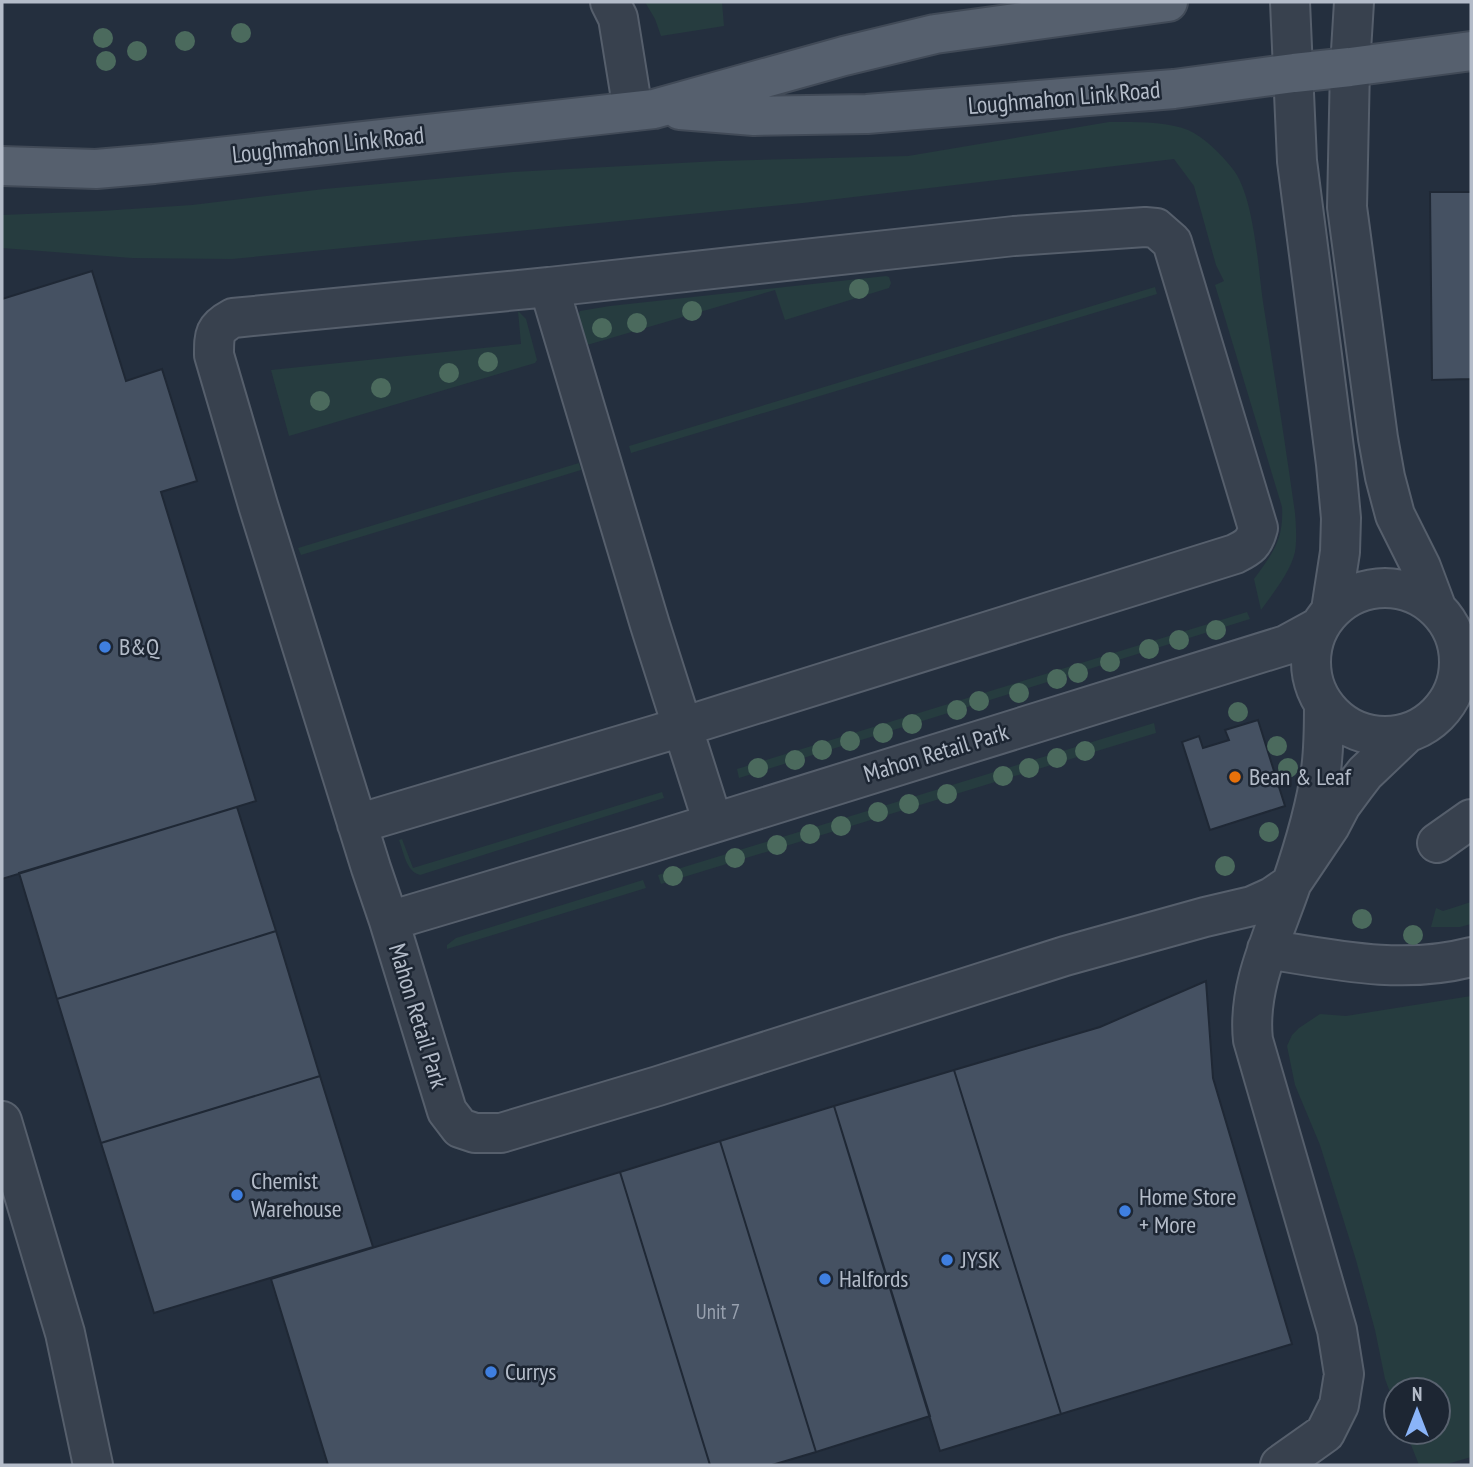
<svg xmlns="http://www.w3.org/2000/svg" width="1473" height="1467" font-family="'PT Sans Narrow',sans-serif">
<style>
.green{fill:#263c3f}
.building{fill:#455162;stroke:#1f2835;stroke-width:2}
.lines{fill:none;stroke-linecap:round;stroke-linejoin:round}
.minor-casing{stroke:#565f6c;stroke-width:42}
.major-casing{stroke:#414a57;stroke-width:42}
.minor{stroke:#38414e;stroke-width:38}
.major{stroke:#56606e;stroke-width:38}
.tree{fill:#4b6a5d}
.shop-dot{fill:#3f7fe0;stroke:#1d2633;stroke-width:2.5}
.food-dot{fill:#e8710a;stroke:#1d2633;stroke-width:2.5}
.labels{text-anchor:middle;stroke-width:5;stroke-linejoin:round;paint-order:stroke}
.number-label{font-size:21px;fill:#98a1af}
.street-label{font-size:24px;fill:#b4bcc9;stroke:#1d2633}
.poi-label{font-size:24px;fill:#b4bcc9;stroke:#1d2633;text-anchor:start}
</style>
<rect width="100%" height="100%" fill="#242f3e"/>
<!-- green -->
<path class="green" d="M 645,2 L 722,2 L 724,26 L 661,36 L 655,19 Z
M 1109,122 C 1132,122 1166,121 1188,130 C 1205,138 1221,154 1232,168 C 1254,194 1258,267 1263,302 C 1274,372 1285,442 1295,513 C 1296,525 1297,539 1295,552 C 1290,573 1273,593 1261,610 L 1254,579 C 1272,554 1284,540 1282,507 L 1215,285 L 1224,281 L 1216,265 L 1194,186 L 1174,159 L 803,203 L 232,259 L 132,258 L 2,248 L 2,215 L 101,211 L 192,205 L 324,189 L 513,172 L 718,161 L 908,156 Z
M 886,276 L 889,277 L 891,283 L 889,288 L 785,320 L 775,290 L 587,345 L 578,316 L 580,311 L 610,306 Z
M 1155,287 L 1157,294 L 631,453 L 629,446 Z
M 518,311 L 526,319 L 537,360 L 535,363 L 289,436 L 271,370 L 521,344 Z
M 579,463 L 581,470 L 301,555 L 298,548 Z
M 1247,612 L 1250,619 L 739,778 L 737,769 Z
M 1154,723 L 1156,733 L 661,884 L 658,875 Z
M 662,792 L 664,798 L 420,875 C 406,871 404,853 399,840 L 402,839 L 413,868 Z
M 643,880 L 646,888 L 447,949 L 447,945 L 456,938 Z
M 1471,902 L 1471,924 L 1460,927 L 1431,927 L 1436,908 L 1443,911 Z
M 1471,996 L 1471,1457 L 1444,1465 L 1419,1465 L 1406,1432 L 1438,1432 L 1438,1390 L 1396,1390 L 1396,1408 L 1385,1379 L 1375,1330 L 1356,1260 L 1320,1145 L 1295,1085 L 1287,1046 L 1292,1035 L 1299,1028 L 1320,1014 L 1346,1016 Z"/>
<!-- building -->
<path class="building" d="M 1430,192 L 1471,192 L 1471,379 L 1432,380 Z
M 92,271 L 126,381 L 162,369 L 197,481 L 161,492 L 256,801 L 2,879 L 2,299 Z
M 1258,720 L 1285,806 L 1210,830 L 1182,742 L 1199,736 L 1203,748 L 1229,740 L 1225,730 Z
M 237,807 L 276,931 L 57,999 L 19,873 Z
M 276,931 L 320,1076 L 101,1143 L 57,999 Z
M 1206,981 L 1213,1078 L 1292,1344 L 1061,1414 L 954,1070 L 1100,1027 Z
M 954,1070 L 1061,1414 L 940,1451 L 834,1106 Z
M 320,1076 L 373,1247 L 154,1313 L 101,1143 Z
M 834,1106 L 930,1416 L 816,1452 L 720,1141 Z
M 720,1141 L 816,1452 L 772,1465 L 710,1465 L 620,1172 Z
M 620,1172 L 710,1465 L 328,1465 L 271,1279 Z"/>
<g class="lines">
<defs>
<path id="minor" d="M 610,2 L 618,18 L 633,111
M 1290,2 L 1297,161 L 1336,464 L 1341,518 L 1340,552 L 1331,610
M 1354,2 L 1350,67 L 1347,207 L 1378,438 L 1385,477 L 1395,515 L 1421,567 L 1436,607
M1311 662a74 74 0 1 1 148 0a74 74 0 1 1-148 0Z
M 1319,627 L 1286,645 L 640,846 L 389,921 L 447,1111 L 460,1128 L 475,1133 L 501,1133 L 658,1086 L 1065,956 L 1205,917 L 1252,906 L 1272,897 L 1291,884 L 1330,826 L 1341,805 L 1355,786 L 1365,773 L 1406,734
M 357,824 L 682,727 L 1235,554 C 1249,547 1254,544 1258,528 L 1172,242 L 1156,228 L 1145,227 L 1014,236 L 549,287
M 1437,843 L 1471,819
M 389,921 L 371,868 L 258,505 L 214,355 C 214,334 214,328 233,318 L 549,287 L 650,625 L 713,823
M 1267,949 C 1335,960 1403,975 1471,957
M 2,1121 L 65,1333 L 93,1465
M 1280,1465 L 1325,1433 L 1339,1405 L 1344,1374 L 1337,1330 L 1253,1040 C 1247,986 1274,935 1291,885 C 1303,850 1316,806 1321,770 C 1324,748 1324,727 1324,705"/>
<path id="major" d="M 680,110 L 754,116 L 867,114 L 1174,89 L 1294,73 L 1350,67 L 1471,51
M 2,166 L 96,169 L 154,164 L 654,109 L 844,56 L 935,34 L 1168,2"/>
</defs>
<!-- minor casing -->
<use href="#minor" class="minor-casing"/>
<!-- major casing -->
<use href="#major" class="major-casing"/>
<!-- minor -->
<use href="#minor" class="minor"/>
<!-- major -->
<use href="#major" class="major"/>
</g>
<!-- trees -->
<g class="tree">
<circle cx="241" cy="33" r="10"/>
<circle cx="103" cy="38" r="10"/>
<circle cx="185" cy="41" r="10"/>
<circle cx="137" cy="51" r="10"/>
<circle cx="106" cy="61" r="10"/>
<circle cx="859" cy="289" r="10"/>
<circle cx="692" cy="311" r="10"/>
<circle cx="637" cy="323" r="10"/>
<circle cx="602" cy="328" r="10"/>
<circle cx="488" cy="362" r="10"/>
<circle cx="449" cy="373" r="10"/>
<circle cx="381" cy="388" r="10"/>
<circle cx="320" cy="401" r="10"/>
<circle cx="1216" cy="630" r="10"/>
<circle cx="1179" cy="640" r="10"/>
<circle cx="1149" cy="649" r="10"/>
<circle cx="1110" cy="662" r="10"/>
<circle cx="1078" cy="673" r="10"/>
<circle cx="1057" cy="679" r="10"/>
<circle cx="1019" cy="693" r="10"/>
<circle cx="979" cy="701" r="10"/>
<circle cx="957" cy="710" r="10"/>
<circle cx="1238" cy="712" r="10"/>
<circle cx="912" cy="724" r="10"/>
<circle cx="883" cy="733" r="10"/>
<circle cx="850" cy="741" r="10"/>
<circle cx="1277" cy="746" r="10"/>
<circle cx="822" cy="750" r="10"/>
<circle cx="1085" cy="751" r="10"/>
<circle cx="1057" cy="758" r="10"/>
<circle cx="795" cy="760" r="10"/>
<circle cx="758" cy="768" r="10"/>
<circle cx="1029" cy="768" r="10"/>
<circle cx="1288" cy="768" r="10"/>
<circle cx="1003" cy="776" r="10"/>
<circle cx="947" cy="794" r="10"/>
<circle cx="909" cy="804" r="10"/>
<circle cx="878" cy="812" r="10"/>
<circle cx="841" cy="826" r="10"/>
<circle cx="1269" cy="832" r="10"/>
<circle cx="810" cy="834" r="10"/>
<circle cx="777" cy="845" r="10"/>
<circle cx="735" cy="858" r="10"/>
<circle cx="1225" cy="866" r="10"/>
<circle cx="673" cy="876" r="10"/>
<circle cx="1362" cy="919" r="10"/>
<circle cx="1413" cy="935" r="10"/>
</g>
<!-- markers -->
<g class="shop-dot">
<circle cx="105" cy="647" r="7"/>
<circle cx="237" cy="1195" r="7"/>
<circle cx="1125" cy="1211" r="7"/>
<circle cx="947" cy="1260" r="7"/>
<circle cx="825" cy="1279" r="7"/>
<circle cx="491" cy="1372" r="7"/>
</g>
<circle class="food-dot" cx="1235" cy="777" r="7"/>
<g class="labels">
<!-- number labels -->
<g class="number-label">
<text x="718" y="1319">Unit 7</text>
</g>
<!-- street labels -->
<g class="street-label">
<text transform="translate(1064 98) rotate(-5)" y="8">Loughmahon Link Road</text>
<text transform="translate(328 145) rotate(-6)" y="8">Loughmahon Link Road</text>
<text transform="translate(936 753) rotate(-17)" y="8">Mahon Retail Park</text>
<text transform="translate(418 1016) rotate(73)" y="8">Mahon Retail Park</text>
</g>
<!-- poi labels -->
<g class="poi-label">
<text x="119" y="655">B&amp;Q</text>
<text x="1249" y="785">Bean &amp; Leaf</text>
<text x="251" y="1189">Chemist<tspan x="251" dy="28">Warehouse</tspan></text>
<text x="1139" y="1205">Home Store<tspan x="1139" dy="28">+ More</tspan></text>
<text x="961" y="1268">JYSK</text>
<text x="839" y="1287">Halfords</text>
<text x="505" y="1380">Currys</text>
</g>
</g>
<!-- border -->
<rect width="1473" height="1467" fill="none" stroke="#b4bcc9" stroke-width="7"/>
<!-- north arrow -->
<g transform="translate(1417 1411)"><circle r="33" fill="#1d2633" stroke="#59626f" stroke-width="2"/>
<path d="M0-5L12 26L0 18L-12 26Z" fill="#8ab4f8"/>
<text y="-10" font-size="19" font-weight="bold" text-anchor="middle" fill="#b4bcc9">N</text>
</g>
</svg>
